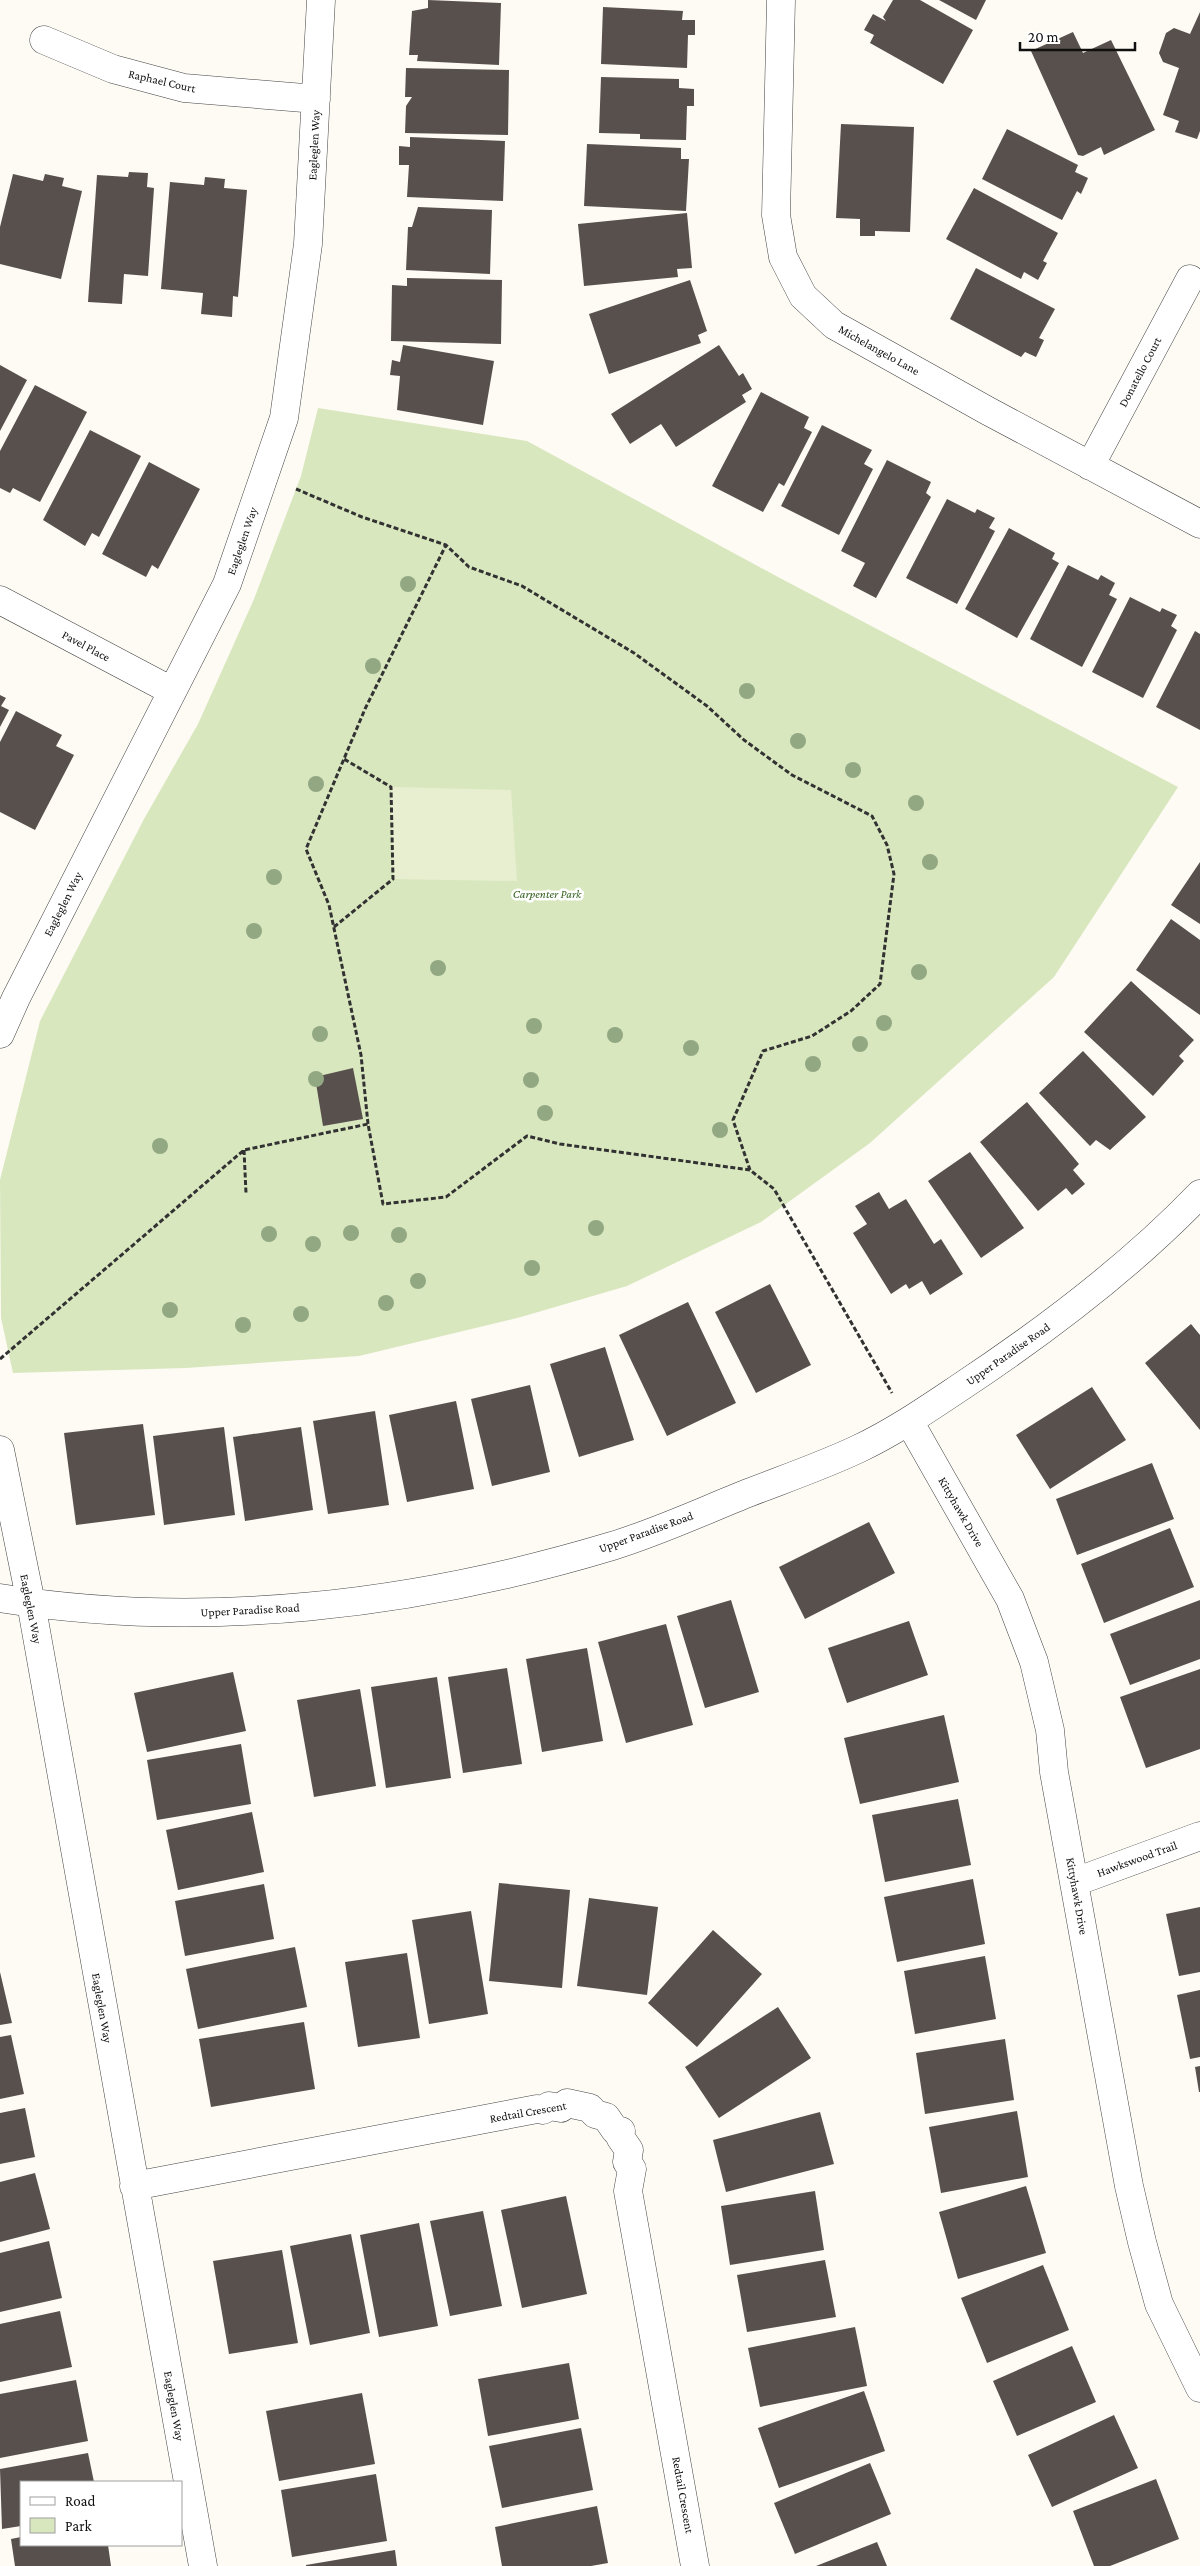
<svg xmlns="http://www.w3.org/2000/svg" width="1200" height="2566" font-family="'Crimson Pro',serif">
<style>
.green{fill:#d9e7bf}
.pitch{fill:#e8efd0}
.building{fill:#58504d}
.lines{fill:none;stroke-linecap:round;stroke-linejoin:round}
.minor-casing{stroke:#434343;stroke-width:29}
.path{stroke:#323232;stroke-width:3;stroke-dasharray:5 2.5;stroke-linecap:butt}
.minor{stroke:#fff;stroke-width:28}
.tree{fill:#92a882}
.labels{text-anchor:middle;stroke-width:5;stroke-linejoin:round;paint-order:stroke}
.street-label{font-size:12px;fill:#101010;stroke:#fff}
.park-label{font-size:12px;font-style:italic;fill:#396424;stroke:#fff}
</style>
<rect width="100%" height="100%" fill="#fefbf4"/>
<!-- green -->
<path class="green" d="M 318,408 L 527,441 L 778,577 L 1178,787 L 1054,977 L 870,1143 L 761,1222 L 627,1286 L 521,1317 L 359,1356 L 186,1368 L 13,1373 L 1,1318 L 0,1180 L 40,1021 L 144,819 L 198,724 L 254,599 L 301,476 Z"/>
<!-- pitch -->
<path class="pitch" d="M 391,787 L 511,790 L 517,881 L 393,879 Z"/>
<!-- building -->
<path class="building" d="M 428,0 L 501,3 L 499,65 L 417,61 L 418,55 L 409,55 L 412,11 L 428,8 Z
M 893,0 L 920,0 L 973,30 L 943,84 L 870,43 L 874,35 L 864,30 L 873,14 L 886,21 L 883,17 Z
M 939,0 L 986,0 L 976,20 Z
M 603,7 L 683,11 L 682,20 L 695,20 L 695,35 L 688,35 L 687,68 L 601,64 Z
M 1200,12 L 1200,131 L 1197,139 L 1175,132 L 1179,121 L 1163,115 L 1179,68 L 1163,62 L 1159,53 L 1166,33 L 1174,28 L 1190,34 Z
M 1073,32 L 1083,53 L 1111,40 L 1155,130 L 1104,155 L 1101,147 L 1083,156 L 1078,155 L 1031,51 Z
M 406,68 L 509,70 L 508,135 L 405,133 L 406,106 L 412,97 L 405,97 Z
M 601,77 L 679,79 L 679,88 L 694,89 L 694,106 L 687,106 L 686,140 L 640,139 L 640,134 L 599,133 Z
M 841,124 L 914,127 L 910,232 L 875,231 L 875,236 L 860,236 L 860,219 L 836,218 Z
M 1007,129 L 1078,165 L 1075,172 L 1088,178 L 1081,194 L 1077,191 L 1062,220 L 982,179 Z
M 410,137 L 505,141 L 503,201 L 407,197 L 409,165 L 399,165 L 399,146 L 410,147 Z
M 587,144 L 681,148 L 681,159 L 689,159 L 686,211 L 584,206 Z
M 129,172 L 148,173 L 147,187 L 154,188 L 148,276 L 124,274 L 122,304 L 88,302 L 97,175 L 128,177 Z
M 13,174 L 43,181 L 45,174 L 64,178 L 62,186 L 82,191 L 61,279 L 0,264 L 0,227 Z
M 205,177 L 225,179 L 224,188 L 247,190 L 238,297 L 233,296 L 232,317 L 201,314 L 203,293 L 161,289 L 170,182 L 204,185 Z
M 974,188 L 1058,233 L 1043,261 L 1047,263 L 1038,280 L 1024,272 L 1021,279 L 946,239 Z
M 418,207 L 492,210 L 490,274 L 406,270 L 408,227 L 412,227 Z
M 687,213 L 692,268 L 677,269 L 678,277 L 584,286 L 578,224 Z
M 976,268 L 1055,309 L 1039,338 L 1044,340 L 1036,357 L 1025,352 L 1021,357 L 950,319 Z
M 407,278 L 502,280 L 501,344 L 391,341 L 392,285 L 407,286 Z
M 690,280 L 707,331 L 698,335 L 701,343 L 609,374 L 589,314 Z
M 403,345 L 494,361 L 483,425 L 397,410 L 400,376 L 390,375 L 392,360 L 400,362 Z
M 719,345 L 739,376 L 743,373 L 752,389 L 742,395 L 746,402 L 676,447 L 661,424 L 630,444 L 611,414 Z
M 0,365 L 27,380 L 0,431 Z
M 35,385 L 87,412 L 40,502 L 13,488 L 10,493 L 0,488 L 0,451 Z
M 761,392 L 809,417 L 804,428 L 812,432 L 784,486 L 779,483 L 763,512 L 712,486 Z
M 822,425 L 872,450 L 864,464 L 873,469 L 839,535 L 781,506 Z
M 90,430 L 141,456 L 99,537 L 92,533 L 85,546 L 43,520 Z
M 887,460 L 931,482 L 926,493 L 931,497 L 876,598 L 853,586 L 865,563 L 841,551 Z
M 149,462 L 200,489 L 158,569 L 152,565 L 146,577 L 102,554 Z
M 947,499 L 975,513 L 977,509 L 995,518 L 989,528 L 995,531 L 957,604 L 906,578 Z
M 1009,528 L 1055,553 L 1052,559 L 1059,563 L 1017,638 L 965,609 Z
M 1068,565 L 1098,580 L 1101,575 L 1115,583 L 1109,595 L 1117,599 L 1082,667 L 1030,639 Z
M 1130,597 L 1160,612 L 1162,608 L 1177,615 L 1171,626 L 1177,630 L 1143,698 L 1092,672 Z
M 1195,631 L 1200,634 L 1200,730 L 1156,707 Z
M 0,695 L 6,698 L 1,706 L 9,710 L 0,727 Z
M 16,711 L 62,735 L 56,746 L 74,755 L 35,830 L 0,812 L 0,742 Z
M 1200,862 L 1200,924 L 1171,905 Z
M 1171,919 L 1200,940 L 1200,1015 L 1136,970 Z
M 1131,981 L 1194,1040 L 1179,1056 L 1184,1061 L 1153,1096 L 1084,1032 Z
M 1083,1051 L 1146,1117 L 1110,1150 L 1096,1140 L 1090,1146 L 1039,1093 Z
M 353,1068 L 363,1119 L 323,1126 L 315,1077 Z
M 1027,1102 L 1079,1164 L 1073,1170 L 1085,1184 L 1072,1195 L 1066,1188 L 1038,1211 L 980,1142 Z
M 970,1152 L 1024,1228 L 981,1258 L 928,1181 Z
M 879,1192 L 889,1209 L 906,1199 L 934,1244 L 941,1239 L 963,1274 L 930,1295 L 922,1281 L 909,1289 L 906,1284 L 891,1294 L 853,1233 L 867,1224 L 855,1206 Z
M 770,1284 L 811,1365 L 756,1393 L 715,1312 Z
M 688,1302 L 736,1403 L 667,1436 L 619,1335 Z
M 1191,1324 L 1200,1335 L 1200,1430 L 1145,1363 Z
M 605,1347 L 634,1440 L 579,1457 L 550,1364 Z
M 530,1385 L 550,1472 L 492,1486 L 471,1399 Z
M 1092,1387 L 1126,1440 L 1050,1489 L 1016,1435 Z
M 456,1401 L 474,1489 L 407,1502 L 389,1415 Z
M 375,1411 L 389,1505 L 328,1514 L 313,1421 Z
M 143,1424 L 155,1515 L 76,1525 L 64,1433 Z
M 224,1427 L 235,1515 L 164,1525 L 153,1436 Z
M 301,1427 L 313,1510 L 245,1521 L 233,1437 Z
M 1152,1463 L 1174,1519 L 1077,1555 L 1056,1499 Z
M 869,1522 L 895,1573 L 805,1619 L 779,1567 Z
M 1170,1528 L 1194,1587 L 1104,1623 L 1081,1564 Z
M 731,1600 L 759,1692 L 705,1708 L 677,1616 Z
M 1200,1600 L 1200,1659 L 1130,1685 L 1110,1634 Z
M 909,1621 L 928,1675 L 847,1703 L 828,1648 Z
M 666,1624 L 693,1725 L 626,1743 L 598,1642 Z
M 587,1648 L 603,1741 L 542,1752 L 526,1659 Z
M 507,1668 L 522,1764 L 463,1773 L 448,1677 Z
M 1200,1669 L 1200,1749 L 1146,1768 L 1120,1697 Z
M 233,1672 L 246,1731 L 147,1752 L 134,1693 Z
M 437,1677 L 451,1778 L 386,1788 L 371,1687 Z
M 360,1689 L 376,1786 L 314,1797 L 297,1700 Z
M 944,1715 L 959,1782 L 860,1804 L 844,1738 Z
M 241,1744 L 251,1804 L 157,1820 L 147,1760 Z
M 958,1799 L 971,1865 L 885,1882 L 872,1815 Z
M 252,1812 L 264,1872 L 178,1890 L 166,1830 Z
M 973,1879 L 985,1944 L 897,1962 L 884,1897 Z
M 499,1883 L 570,1890 L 562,1988 L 489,1981 Z
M 264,1884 L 274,1939 L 185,1956 L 175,1901 Z
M 589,1898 L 658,1907 L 647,1995 L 577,1986 Z
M 1200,1907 L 1200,1972 L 1179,1976 L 1166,1914 Z
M 471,1911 L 488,2014 L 429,2024 L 412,1920 Z
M 713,1930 L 762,1974 L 697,2047 L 648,2003 Z
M 295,1947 L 307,2007 L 198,2029 L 186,1969 Z
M 407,1953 L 420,2038 L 358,2047 L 345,1962 Z
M 985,1956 L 996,2019 L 915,2034 L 904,1971 Z
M 0,1972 L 12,2023 L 0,2025 Z
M 1200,1990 L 1200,2057 L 1190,2059 L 1177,1995 Z
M 778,2007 L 811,2058 L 719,2118 L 685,2067 Z
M 304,2022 L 315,2089 L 211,2107 L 199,2039 Z
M 11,2035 L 24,2094 L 0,2099 L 0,2037 Z
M 1005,2039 L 1014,2100 L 925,2114 L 916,2053 Z
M 1200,2066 L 1200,2092 L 1199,2092 L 1195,2067 Z
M 25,2108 L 35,2157 L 0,2164 L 0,2113 Z
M 1017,2111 L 1028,2177 L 941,2193 L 929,2127 Z
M 820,2112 L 834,2164 L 726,2192 L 713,2140 Z
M 35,2173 L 50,2229 L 0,2242 L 0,2182 Z
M 1026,2186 L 1046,2253 L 958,2279 L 939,2212 Z
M 815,2191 L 824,2250 L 730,2265 L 721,2206 Z
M 566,2196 L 587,2294 L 522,2308 L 501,2210 Z
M 483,2211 L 502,2306 L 450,2316 L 430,2221 Z
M 419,2223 L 438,2326 L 379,2337 L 360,2235 Z
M 351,2234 L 370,2333 L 310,2345 L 290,2246 Z
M 49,2241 L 62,2298 L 0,2312 L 0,2253 Z
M 282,2250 L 298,2343 L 229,2354 L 213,2261 Z
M 825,2260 L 836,2317 L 747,2332 L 737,2275 Z
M 1043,2265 L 1069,2330 L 987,2363 L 961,2298 Z
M 60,2311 L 72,2367 L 0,2382 L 0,2324 Z
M 855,2327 L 867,2386 L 760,2407 L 748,2348 Z
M 1072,2346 L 1096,2402 L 1017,2436 L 993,2381 Z
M 569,2363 L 579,2419 L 488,2436 L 478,2379 Z
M 76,2380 L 88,2441 L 0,2458 L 0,2394 Z
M 864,2391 L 885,2451 L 779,2488 L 758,2428 Z
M 362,2393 L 375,2464 L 279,2481 L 266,2411 Z
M 1114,2415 L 1138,2468 L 1052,2507 L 1028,2455 Z
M 581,2428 L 593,2490 L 502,2508 L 489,2446 Z
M 88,2453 L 94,2482 L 21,2482 L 21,2526 L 2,2529 L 0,2469 Z
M 870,2463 L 891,2514 L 795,2554 L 774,2503 Z
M 376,2474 L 387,2541 L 292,2557 L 281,2490 Z
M 1156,2479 L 1179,2539 L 1110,2566 L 1094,2566 L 1073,2511 Z
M 597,2506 L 608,2563 L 591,2566 L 502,2566 L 495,2527 Z
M 21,2537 L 21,2545 L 108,2545 L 111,2566 L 15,2566 L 11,2539 Z
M 877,2542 L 887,2566 L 816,2566 Z
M 395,2550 L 397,2566 L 306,2566 L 306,2565 Z"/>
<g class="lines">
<defs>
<path id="minor" d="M 781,0 L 776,215 L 783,257 L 803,296 L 834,325 L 988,411 L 1200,524
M 44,40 L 113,69 L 184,88 L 316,99
M 1090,466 L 1190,279
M 0,600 L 172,691
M 0,1034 L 16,998 L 227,584 L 284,418 L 308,244 L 321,0
M 909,1421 L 1010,1599 L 1034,1662 L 1050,1730 L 1054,1772 L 1129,2186 L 1142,2242 L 1159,2304 L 1200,2388
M 0,1450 L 31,1603 L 203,2566
M 0,1598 C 204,1631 416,1605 612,1546 C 658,1532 703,1511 748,1493 C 784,1479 822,1466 858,1449 C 894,1432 926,1410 959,1388 C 1045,1331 1129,1268 1200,1194
M 1075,1882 L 1200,1836
M 134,2186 L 537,2109 L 543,2110 L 549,2106 L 561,2108 L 567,2103 L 590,2108 L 595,2114 L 606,2117 L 615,2130 L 621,2131 L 620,2137 L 629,2150 L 627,2162 L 632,2169 L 628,2191 L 695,2566"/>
</defs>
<!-- minor casing -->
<use href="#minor" class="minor-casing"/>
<!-- path -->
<path class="path" d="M 296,489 L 362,517 L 446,545 L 469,567 L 522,586 L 634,653 L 707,706 L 744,740 L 792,775 L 872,816 L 887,845 L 894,874 L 880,984 L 851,1011 L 812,1036 L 763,1051 L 733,1120 L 750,1170
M 334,927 L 393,879 L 391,787 L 344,759
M 368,1124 L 361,1055 L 329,905 L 306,849 L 365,709 L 446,545
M 244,1150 L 246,1193
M 0,1359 L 244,1150 L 368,1124 L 383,1204 L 446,1197 L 527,1136 L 560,1144 L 750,1170 L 774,1189 L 892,1393"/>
<!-- minor -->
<use href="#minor" class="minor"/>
</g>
<!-- trees -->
<g class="tree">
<circle cx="408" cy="584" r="8"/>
<circle cx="373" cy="666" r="8"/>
<circle cx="747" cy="691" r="8"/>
<circle cx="798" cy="741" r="8"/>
<circle cx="853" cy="770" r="8"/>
<circle cx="316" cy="784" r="8"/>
<circle cx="916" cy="803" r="8"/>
<circle cx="930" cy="862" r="8"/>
<circle cx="274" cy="877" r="8"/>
<circle cx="254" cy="931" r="8"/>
<circle cx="438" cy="968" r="8"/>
<circle cx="919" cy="972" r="8"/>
<circle cx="884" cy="1023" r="8"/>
<circle cx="534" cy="1026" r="8"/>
<circle cx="320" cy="1034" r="8"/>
<circle cx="615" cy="1035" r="8"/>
<circle cx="860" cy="1044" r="8"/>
<circle cx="691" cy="1048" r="8"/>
<circle cx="813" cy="1064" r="8"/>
<circle cx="316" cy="1079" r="8"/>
<circle cx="531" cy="1080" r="8"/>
<circle cx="545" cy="1113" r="8"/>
<circle cx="720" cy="1130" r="8"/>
<circle cx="160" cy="1146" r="8"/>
<circle cx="596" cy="1228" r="8"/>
<circle cx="351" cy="1233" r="8"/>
<circle cx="269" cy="1234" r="8"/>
<circle cx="399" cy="1235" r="8"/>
<circle cx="313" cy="1244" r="8"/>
<circle cx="532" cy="1268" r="8"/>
<circle cx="418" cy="1281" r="8"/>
<circle cx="386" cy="1303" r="8"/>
<circle cx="170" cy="1310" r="8"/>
<circle cx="301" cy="1314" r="8"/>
<circle cx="243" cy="1325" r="8"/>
</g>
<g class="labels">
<!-- street labels -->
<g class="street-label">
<text transform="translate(162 81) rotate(13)" y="4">Raphael Court</text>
<text transform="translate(314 145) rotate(-87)" y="4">Eagleglen Way</text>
<text transform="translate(879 350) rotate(29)" y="4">Michelangelo Lane</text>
<text transform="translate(1140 372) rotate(-62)" y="4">Donatello Court</text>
<text transform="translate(242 541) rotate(-71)" y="4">Eagleglen Way</text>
<text transform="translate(86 646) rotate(28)" y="4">Pavel Place</text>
<text transform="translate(63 904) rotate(-63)" y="4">Eagleglen Way</text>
<text transform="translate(1008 1354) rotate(-35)" y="4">Upper Paradise Road</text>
<text transform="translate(961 1512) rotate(60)" y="4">Kittyhawk Drive</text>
<text transform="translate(646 1532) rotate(-20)" y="4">Upper Paradise Road</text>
<text transform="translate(31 1609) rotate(79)" y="4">Eagleglen Way</text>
<text transform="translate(250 1610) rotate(-3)" y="4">Upper Paradise Road</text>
<text transform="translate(1137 1859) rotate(-20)" y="4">Hawkswood Trail</text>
<text transform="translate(1077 1896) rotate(80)" y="4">Kittyhawk Drive</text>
<text transform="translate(102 2008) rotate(80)" y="4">Eagleglen Way</text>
<text transform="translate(528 2112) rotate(-10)" y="4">Redtail Crescent</text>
<text transform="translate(174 2406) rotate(80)" y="4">Eagleglen Way</text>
<text transform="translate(683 2495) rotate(80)" y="4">Redtail Crescent</text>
</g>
<!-- park labels -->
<g class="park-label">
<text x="547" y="898">Carpenter Park</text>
</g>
</g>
<!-- legend -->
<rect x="20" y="2481" width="162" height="65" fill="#ffffff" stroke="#9f9f9f"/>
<rect x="30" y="2497" width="25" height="8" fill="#ffffff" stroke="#9f9f9f"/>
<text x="65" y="2506" font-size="15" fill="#101010">Road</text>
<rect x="30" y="2518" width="25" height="15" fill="#d9e7bf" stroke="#9f9f9f"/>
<text x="65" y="2531" font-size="15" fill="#101010">Park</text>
<!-- scale -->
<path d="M1020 42v8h115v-8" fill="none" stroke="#101010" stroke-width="2.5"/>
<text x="1028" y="42" font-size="15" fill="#101010" stroke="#ffffff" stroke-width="4" paint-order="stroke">20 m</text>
</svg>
